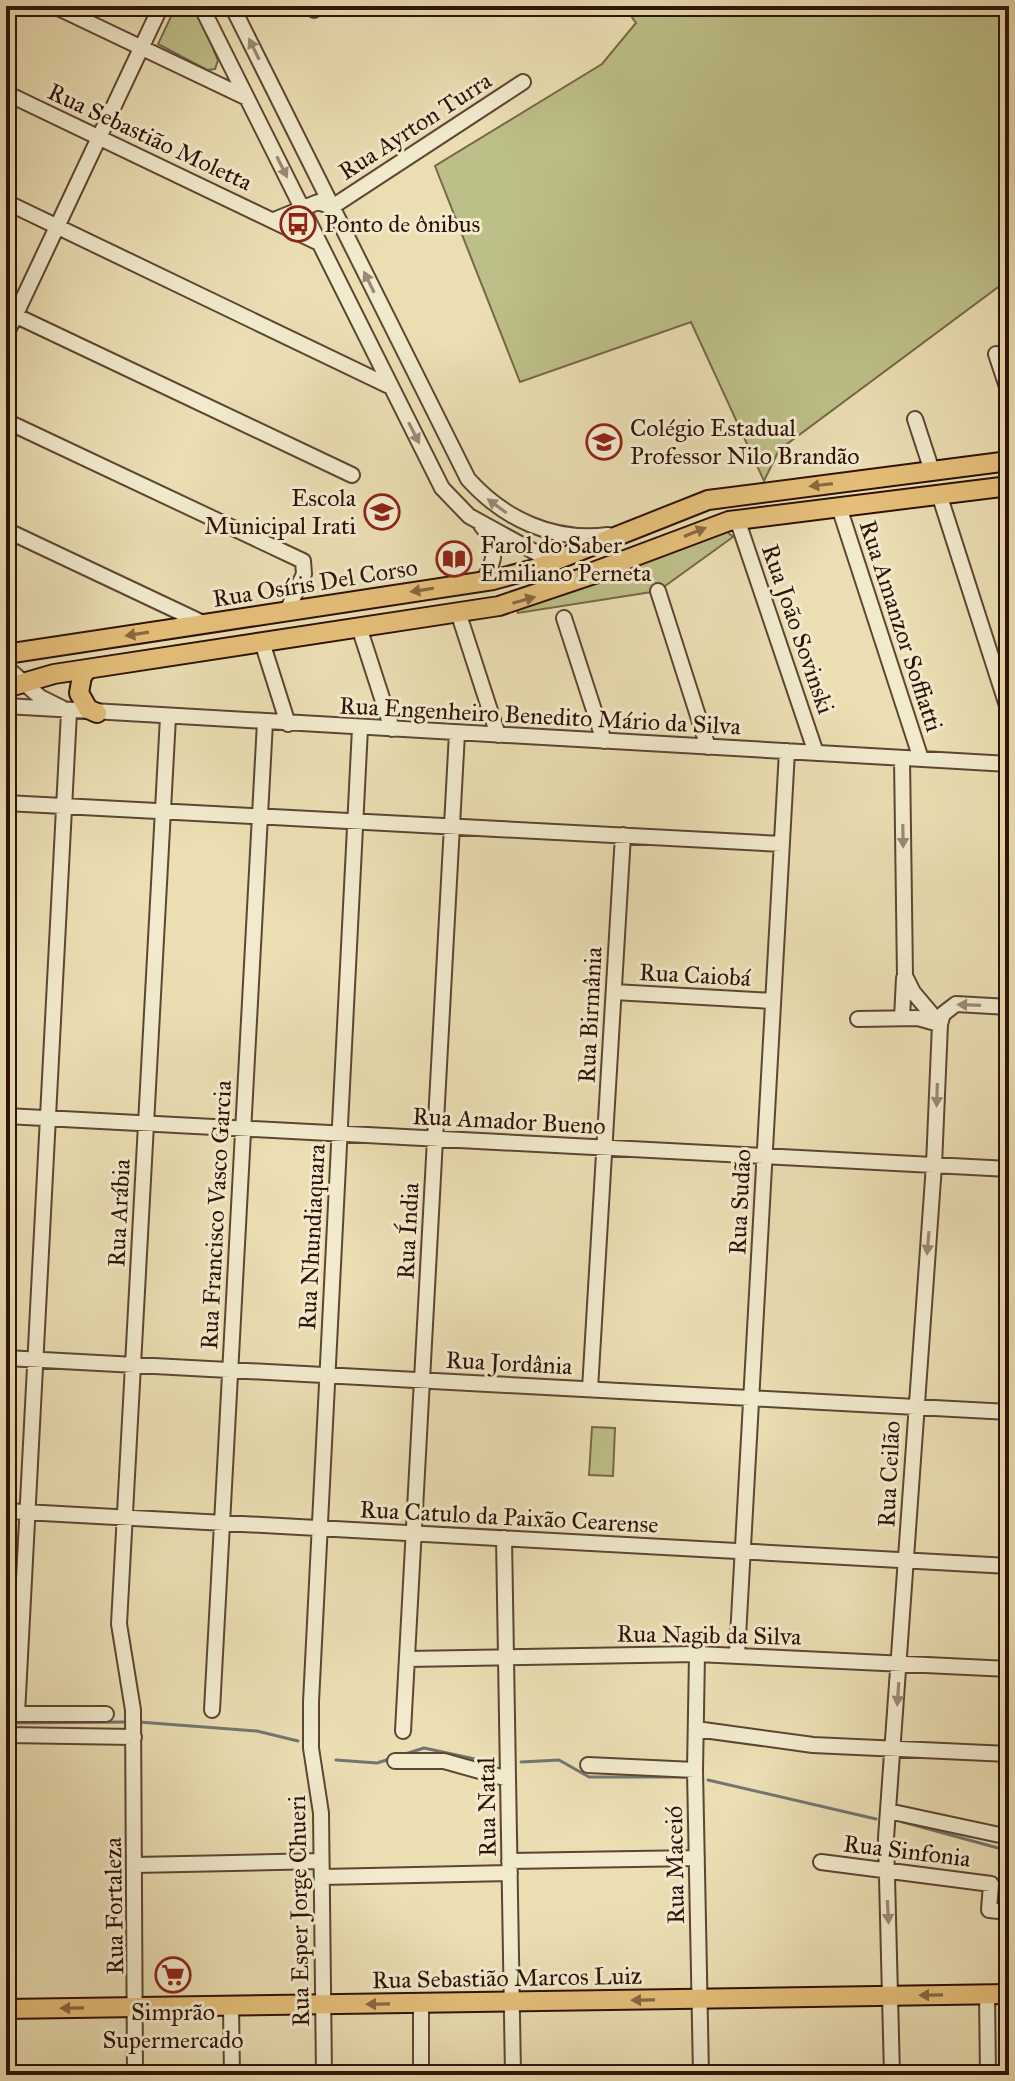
<svg xmlns="http://www.w3.org/2000/svg" width="1015" height="2081" font-family="'IM FELL Great Primer',serif">
<style>
.green{fill:#bdbf88;stroke:#766848;stroke-width:2}
.lines{fill:none;stroke-linecap:round;stroke-linejoin:round}
.stream{stroke:#717671;stroke-width:3}
.minor-casing{stroke:#5e4532;stroke-width:18}
.major-casing{stroke:#301207;stroke-width:22}
.minor{stroke:#f1eacd;stroke-width:14}
.major{stroke:#e5bf79;stroke-width:18}
.oneway{fill:#9a8974}
.oneway2{fill:#8a6840}
.labels{text-anchor:middle;stroke-width:6;stroke-linejoin:round;paint-order:stroke}
.street-label{font-size:24px;fill:#301207;stroke:#f1eacd}
.poi-label{font-size:24px;fill:#301207;stroke:#f1eacd;text-anchor:start}
</style>
<rect width="100%" height="100%" fill="#eadeb2"/>
<filter id="stains"><feTurbulence type="fractalNoise" baseFrequency=".0025" numOctaves="4"/><feColorMatrix values="0 0 0 0 .2 0 0 0 0 .09 0 0 0 0 .02 0 0 0 .5 -.17"/></filter>
<radialGradient id="worn" r=".72"><stop offset=".6" stop-color="#630" stop-opacity="0"/><stop offset="1" stop-color="#630" stop-opacity=".3"/></radialGradient>
<!-- green -->
<path class="green" d="M 176,6 L 196,9 L 218,60 L 215,69 L 207,70 L 158,44 Z
M 624,6 L 1009,6 L 1009,279 L 779,450 L 764,481 L 691,322 L 520,382 L 435,166 L 602,64 L 636,23 Z
M 725,530 L 733,537 L 658,591 L 518,613 L 516,609 Z
M 592,1427 L 615,1428 L 613,1476 L 589,1475 Z"/>
<g class="lines">
<!-- stream -->
<path class="stream" d="M 139,1722 L 257,1731 L 298,1741
M 6,1723 L 128,1722
M 336,1760 L 377,1763 L 424,1748 L 475,1759
M 521,1762 L 559,1760 L 589,1777 L 686,1777
M 708,1780 L 876,1819
M 903,1822 L 1009,1851"/>
<defs>
<path id="minor" d="M 54,6 L 247,98
M 201,6 L 442,488 L 469,516 L 553,562
M 232,6 L 468,479 C 504,519 553,542 608,535
M 310,6 L 314,10
M 6,93 L 319,243
M 6,202 L 391,387
M 274,220 L 318,202 L 332,207 L 523,82
M 6,311 L 352,475
M 6,335 L 161,6
M 996,354 L 1009,393
M 915,419 L 932,471
M 6,421 L 303,561 L 304,574 L 287,611
M 939,494 L 1009,712
M 839,507 L 921,759
M 737,519 L 816,753
M 481,525 C 498,545 497,560 482,582
M 6,530 L 205,624
M 658,591 L 708,747
M 458,612 L 498,735
M 564,618 L 604,741
M 359,627 L 392,729
M 262,642 L 288,724
M 6,667 L 40,697 L 62,708
M 6,706 L 1009,764
M 902,758 L 905,976 L 913,992 L 940,1024
M 6,803 L 782,844
M 614,992 L 773,1001
M 902,1018 L 904,978
M 858,1019 L 918,1018 L 939,1024
M 6,1116 L 1009,1169
M 6,1358 L 1009,1412
M 590,1389 L 623,835
M 6,1511 L 1009,1566
M 504,1538 L 513,2075
M 697,1654 L 695,1770 L 701,2075
M 737,1655 L 787,751
M 407,1659 L 697,1654 L 1009,1669
M 212,1710 L 265,722
M 6,1714 L 106,1714
M 17,1714 L 69,712
M 696,1729 L 813,1745 L 1009,1754
M 403,1731 L 457,733
M 6,1735 L 134,1737
M 395,1761 L 444,1761 L 508,1779
M 588,1765 L 695,1770
M 888,1811 L 1009,1837
M 509,1861 L 697,1858
M 821,1862 L 991,1884 L 989,1910 L 1009,1912
M 135,1865 L 321,1861
M 322,1877 L 510,1873
M 987,1995 L 988,2075
M 421,2003 L 421,2075
M 231,2006 L 232,2075
M 135,2075 L 133,1710 L 119,1624 L 168,717
M 324,2075 L 321,1813 L 311,1748 L 311,1702 L 360,728
M 892,2075 L 886,1838 L 934,1165 L 940,1024 L 943,1014 L 956,1004 L 1009,1007"/>
<path id="major" d="M 593,572 L 729,521 L 1009,486
M 6,654 L 493,580 L 534,569 L 708,500 L 1009,461
M 88,669 L 82,676 L 79,693 L 88,709 L 97,713
M 6,688 L 54,674 L 499,606 L 603,571
M 6,2009 L 1009,1994"/>
</defs>
<!-- minor casing -->
<use href="#minor" class="minor-casing"/>
<!-- major casing -->
<use href="#major" class="major-casing"/>
<!-- minor -->
<use href="#minor" class="minor"/>
<!-- major -->
<use href="#major" class="major"/>
</g>
<!-- one-way arrows -->
<defs><path id="oneway-solid" d="M-6-.8H1V-3.2L6.5 0L1 3.2V.8H-6Z" transform="scale(2)"/></defs>
<g class="oneway">
<use href="#oneway-solid" transform="translate(254 49) rotate(-116)"/>
<use href="#oneway-solid" transform="translate(282 167) rotate(64)"/>
<use href="#oneway-solid" transform="translate(369 282) rotate(-116)"/>
<use href="#oneway-solid" transform="translate(414 433) rotate(63)"/>
<use href="#oneway-solid" transform="translate(497 506) rotate(-144)"/>
<use href="#oneway-solid" transform="translate(903 836) rotate(89)"/>
<use href="#oneway-solid" transform="translate(969 1005) rotate(-178)"/>
<use href="#oneway-solid" transform="translate(937 1095) rotate(92)"/>
<use href="#oneway-solid" transform="translate(928 1243) rotate(95)"/>
<use href="#oneway-solid" transform="translate(898 1694) rotate(94)"/>
<use href="#oneway-solid" transform="translate(888 1912) rotate(87)"/>
</g>
<g class="oneway2">
<use href="#oneway-solid" transform="translate(821 485) rotate(173)"/>
<use href="#oneway-solid" transform="translate(695 532) rotate(-22)"/>
<use href="#oneway-solid" transform="translate(422 590) rotate(171)"/>
<use href="#oneway-solid" transform="translate(524 600) rotate(-16)"/>
<use href="#oneway-solid" transform="translate(137 634) rotate(171)"/>
<use href="#oneway-solid" transform="translate(931 1995) rotate(179)"/>
<use href="#oneway-solid" transform="translate(643 2000) rotate(179)"/>
<use href="#oneway-solid" transform="translate(378 2004) rotate(179)"/>
<use href="#oneway-solid" transform="translate(72 2008) rotate(179)"/>
</g>
<!-- icons -->
<defs>
<symbol id="bus-ring" viewBox="-11 -11 22 22"><circle r="9.5" fill="#f1eacd" stroke="#8f2418" stroke-width="1.5"/><path d="M-5-6H5V4H4V6H2V4H-2V6H-4V4H-5ZM-3.5-4V0h7V-4ZM-3.5 1.2v1.5H-2V1.2ZM2 1.2v1.5H3.5V1.2Z" fill="#8f2418"/></symbol>
<symbol id="school-ring" viewBox="-11 -11 22 22"><circle r="9.5" fill="#f1eacd" stroke="#8f2418" stroke-width="1.5"/><path d="M0-5L7-2L0 1L-7-2ZM-4 1L0 2.5L4 1V4Q0 6-4 4Z" fill="#8f2418"/></symbol>
<symbol id="library-ring" viewBox="-11 -11 22 22"><circle r="9.5" fill="#f1eacd" stroke="#8f2418" stroke-width="1.5"/><path d="M-6-4Q-3-5.5-.7-3.5V5Q-3 3-6 4ZM6-4Q3-5.5 .7-3.5V5Q3 3 6 4Z" fill="#8f2418"/></symbol>
<symbol id="supermarket-ring" viewBox="-11 -11 22 22"><circle r="9.5" fill="#f1eacd" stroke="#8f2418" stroke-width="1.5"/><path d="M-6-5.5h2.5l.6 2H6L4.5 2H-2.5L-4.4-4H-6ZM-1.5 3.2a1.3 1.3 0 1 0 .1 0ZM3 3.2a1.3 1.3 0 1 0 .1 0Z" fill="#8f2418"/></symbol>
</defs>
<g fill-rule="evenodd">
<use href="#bus-ring" x="278" y="204" width="40" height="40"/>
<use href="#school-ring" x="584" y="422" width="40" height="40"/>
<use href="#school-ring" x="362" y="492" width="40" height="40"/>
<use href="#library-ring" x="434" y="539" width="40" height="40"/>
<use href="#supermarket-ring" x="153" y="1955" width="40" height="40"/>
</g>
<g class="labels">
<!-- street labels -->
<g class="street-label">
<text transform="translate(415 126) rotate(-33)" y="8">Rua Ayrton Turra</text>
<text transform="translate(150 137) rotate(25)" y="8">Rua Sebastião Moletta</text>
<text transform="translate(315 583) rotate(-9)" y="8">Rua Osíris Del Corso</text>
<text transform="translate(901 626) rotate(72)" y="8">Rua Amanzor Soffiatti</text>
<text transform="translate(798 629) rotate(71)" y="8">Rua João Sovinski</text>
<text transform="translate(540 716) rotate(3)" y="8">Rua Engenheiro Benedito Mário da Silva</text>
<text transform="translate(695 975) rotate(3)" y="8">Rua Caiobá</text>
<text transform="translate(590 1015) rotate(-87)" y="8">Rua Birmânia</text>
<text transform="translate(509 1121) rotate(3)" y="8">Rua Amador Bueno</text>
<text transform="translate(740 1202) rotate(-87)" y="8">Rua Sudão</text>
<text transform="translate(119 1213) rotate(-87)" y="8">Rua Arábia</text>
<text transform="translate(216 1215) rotate(-87)" y="8">Rua Francisco Vasco Garcia</text>
<text transform="translate(408 1231) rotate(-87)" y="8">Rua Índia</text>
<text transform="translate(312 1237) rotate(-87)" y="8">Rua Nhundiaquara</text>
<text transform="translate(509 1363) rotate(3)" y="8">Rua Jordânia</text>
<text transform="translate(889 1474) rotate(-87)" y="8">Rua Ceilão</text>
<text transform="translate(509 1517) rotate(3)" y="8">Rua Catulo da Paixão Cearense</text>
<text transform="translate(709 1635) rotate(1)" y="8">Rua Nagib da Silva</text>
<text transform="translate(487 1807) rotate(-91)" y="8">Rua Natal</text>
<text transform="translate(907 1851) rotate(7)" y="8">Rua Sinfonia</text>
<text transform="translate(675 1865) rotate(-91)" y="8">Rua Maceió</text>
<text transform="translate(114 1906) rotate(-91)" y="8">Rua Fortaleza</text>
<text transform="translate(299 1911) rotate(-91)" y="8">Rua Esper Jorge Chueri</text>
<text transform="translate(507 1978) rotate(-1)" y="8">Rua Sebastião Marcos Luiz</text>
</g>
<!-- poi labels -->
<g class="poi-label">
<text x="324" y="232">Ponto de ônibus</text>
<text x="630" y="436">Colégio Estadual<tspan x="630" dy="28">Professor Nilo Brandão</tspan></text>
<text x="356" y="506" text-anchor="end">Escola<tspan x="356" dy="28">Municipal Irati</tspan></text>
<text x="480" y="553">Farol do Saber<tspan x="480" dy="28">Emiliano Perneta</tspan></text>
<text x="173" y="2020" text-anchor="middle">Simprão<tspan x="173" dy="28">Supermercado</tspan></text>
</g>
</g>
<!-- margin -->
<rect width="1015" height="2081" fill="none" stroke="#eadeb2" stroke-width="32"/>
<rect x="8" y="8" width="999" height="2065" fill="none" stroke="#301207" stroke-width="4"/>
<rect x="16" y="16" width="983" height="2049" fill="none" stroke="#301207" stroke-width="2"/>
<rect width="100%" height="100%" filter="url(#stains)"/>
<rect width="100%" height="100%" fill="url(#worn)"/>
</svg>
